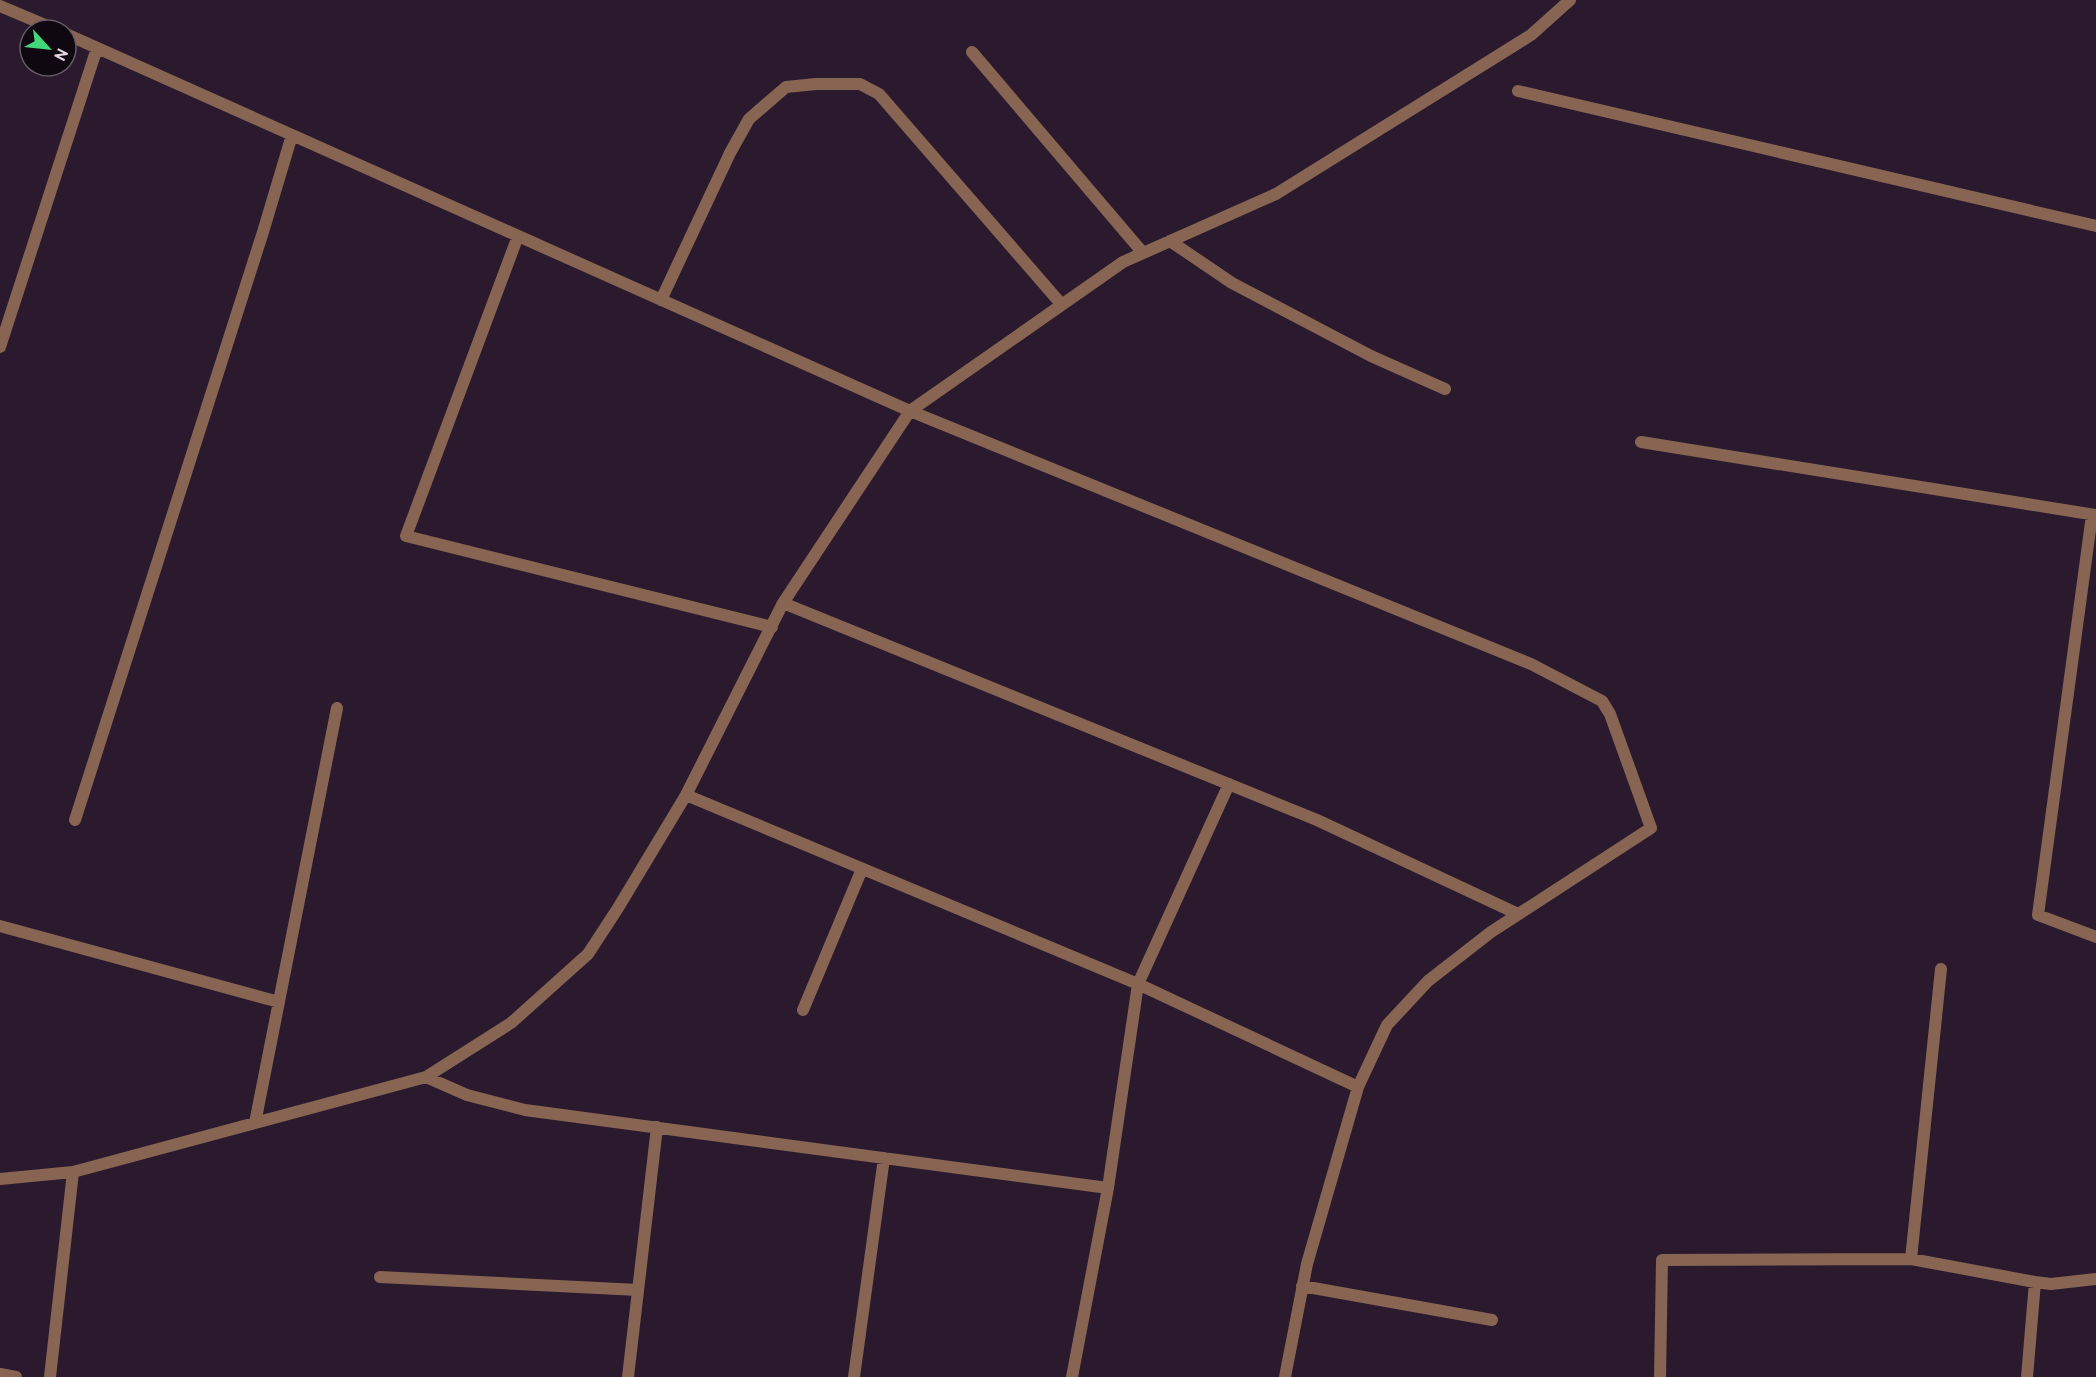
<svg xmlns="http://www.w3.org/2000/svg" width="2096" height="1377" font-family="Overpass,sans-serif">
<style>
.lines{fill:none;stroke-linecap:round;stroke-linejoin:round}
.street{stroke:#876552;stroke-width:12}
</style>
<rect width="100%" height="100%" fill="#2b1a2e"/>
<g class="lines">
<!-- street -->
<path class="street" d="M 0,6 L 57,30
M 66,34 L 910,411 L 1531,664 L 1602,701 L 1610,714 L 1651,828 L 1491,932 L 1428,981 L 1387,1025 L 1358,1087 L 1307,1264 L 1285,1377
M 972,52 L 1143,253
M 1518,91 L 2096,226
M 518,236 L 406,536 L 772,627
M 1170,241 L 1232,283 L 1371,356 L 1445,389
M 661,300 L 730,153 L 749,119 L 786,87 L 816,84 L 860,84 L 879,94 L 1062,305
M 0,347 L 97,48
M 1641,442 L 2096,515
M 2092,515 L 2038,915 L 2096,937
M 783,603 L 1317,820 L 1518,914
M 686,795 L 1138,984 L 1358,1087
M 75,820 L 263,232 L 292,135
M 0,926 L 279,1002
M 803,1010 L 862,869
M 426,1077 L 467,1095 L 525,1110 L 1108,1188
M 255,1123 L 337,708
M 0,1179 L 73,1172 L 426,1077 L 511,1023 L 588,954 L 618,908 L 686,795 L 783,603 L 910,411 L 1123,262 L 1276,194 L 1531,35 L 1570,0
M 1911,1259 L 1941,969
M 380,1277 L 638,1290
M 1302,1286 L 1492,1320
M 0,1374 L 16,1377
M 50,1377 L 73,1172
M 628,1377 L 657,1127
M 854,1377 L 884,1158
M 1072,1377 L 1108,1188 L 1138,984 L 1229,784
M 1660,1377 L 1662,1260 L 1911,1259 L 2035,1282 L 2051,1284 L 2096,1279
M 2027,1377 L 2035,1282"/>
</g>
<!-- north arrow -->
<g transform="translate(48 48) rotate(117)"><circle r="28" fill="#0f0811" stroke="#645b65" stroke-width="1.5"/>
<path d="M0-4.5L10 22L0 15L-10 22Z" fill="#42d77b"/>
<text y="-9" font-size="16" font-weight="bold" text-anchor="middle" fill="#e3d7e4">N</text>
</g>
</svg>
